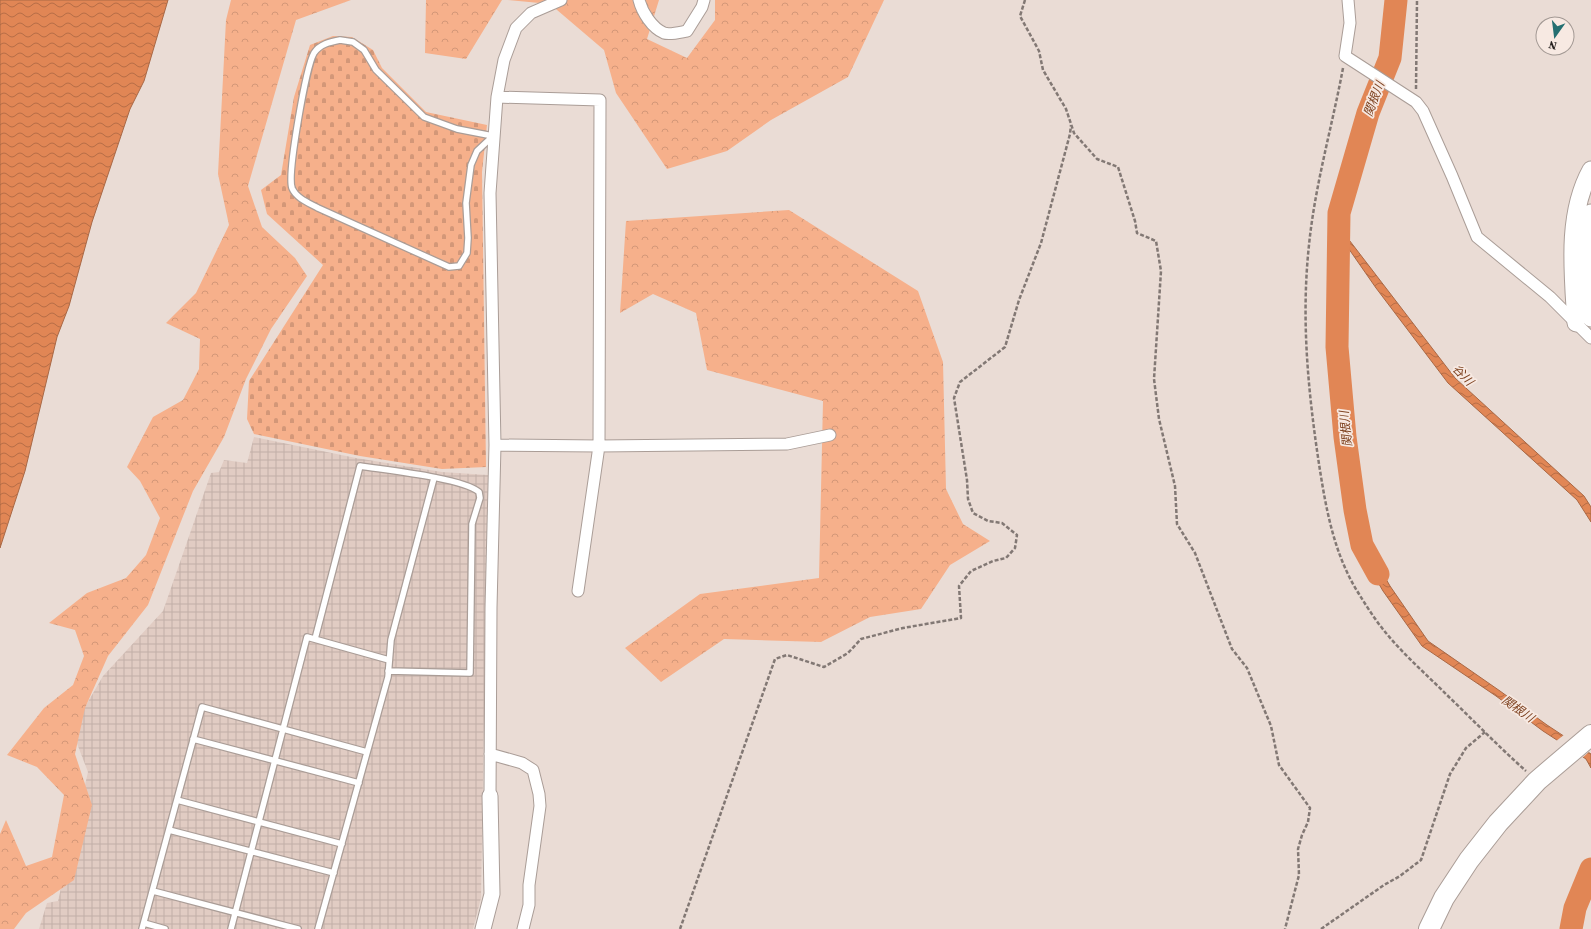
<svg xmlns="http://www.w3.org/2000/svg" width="1591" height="929" font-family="'Source Serif 4','Noto Sans JP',serif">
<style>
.industrial{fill:url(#industrial-grid)}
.forest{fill:url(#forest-crowns)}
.cemetery{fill:url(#cemetery-stones)}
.water{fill:url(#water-waves);stroke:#a96845}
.pier{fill:#eadcd5}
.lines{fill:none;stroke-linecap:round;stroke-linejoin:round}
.river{stroke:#e18655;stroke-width:23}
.lane-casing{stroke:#aa9d97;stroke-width:8}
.street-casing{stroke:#aa9d97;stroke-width:13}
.secondary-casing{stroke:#aa9d97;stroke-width:17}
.primary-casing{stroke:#aa9d97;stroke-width:19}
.highway-casing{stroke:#aa9d97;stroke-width:22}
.path{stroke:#827874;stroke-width:2.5;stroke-dasharray:4 2;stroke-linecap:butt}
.lane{stroke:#fff;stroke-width:5.5}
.street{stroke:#fff;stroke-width:11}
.secondary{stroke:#fff;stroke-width:15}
.primary{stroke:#fff;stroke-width:17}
.highway{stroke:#fff;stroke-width:20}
.labels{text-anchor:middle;stroke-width:3.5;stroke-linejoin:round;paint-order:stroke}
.water-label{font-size:12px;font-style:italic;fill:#7e4220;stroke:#f7e9e2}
</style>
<defs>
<pattern id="industrial-grid" width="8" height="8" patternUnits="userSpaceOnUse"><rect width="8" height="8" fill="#e1ccc3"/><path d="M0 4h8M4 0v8" fill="none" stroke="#c1afa7"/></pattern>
<pattern id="forest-crowns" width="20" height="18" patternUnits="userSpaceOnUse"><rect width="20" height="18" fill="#f6b08b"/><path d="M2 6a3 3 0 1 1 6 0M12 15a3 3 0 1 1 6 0" fill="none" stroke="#d39778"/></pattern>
<pattern id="cemetery-stones" width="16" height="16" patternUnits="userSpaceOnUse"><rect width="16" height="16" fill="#f6b08b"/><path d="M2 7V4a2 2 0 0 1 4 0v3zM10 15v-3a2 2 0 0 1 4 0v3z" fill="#d39778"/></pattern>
<pattern id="water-waves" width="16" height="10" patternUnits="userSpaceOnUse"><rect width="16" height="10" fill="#e18655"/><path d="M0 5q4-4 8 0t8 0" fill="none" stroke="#b66d46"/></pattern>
</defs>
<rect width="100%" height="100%" fill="#eadcd5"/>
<!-- industrial -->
<path class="industrial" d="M 254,437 L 356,458 L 442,472 L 488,475 L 481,898 L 473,929 L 39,929 L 47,903 L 58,901 L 88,772 L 76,741 L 82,712 L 103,676 L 163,611 L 211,473 L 219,472 L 224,460 L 247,463 Z"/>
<!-- forest -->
<path class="forest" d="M 231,0 L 351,0 L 296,20 L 248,186 L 262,227 L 295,258 L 307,276 L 271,329 L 246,379 L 224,437 L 193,491 L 148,605 L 108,656 L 85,708 L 75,754 L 92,805 L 74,880 L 26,913 L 14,929 L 0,929 L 0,834 L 6,820 L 26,866 L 52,857 L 64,795 L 37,767 L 7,755 L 44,708 L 73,685 L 84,656 L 75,630 L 49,623 L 87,593 L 126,578 L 146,555 L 160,518 L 140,481 L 127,467 L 153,417 L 183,400 L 199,369 L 200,339 L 166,323 L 196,293 L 229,225 L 218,174 L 226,20 Z
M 426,0 L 502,0 L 466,59 L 425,53 Z
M 508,0 L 659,0 L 647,39 L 687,58 L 715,20 L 715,0 L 884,0 L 848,77 L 771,120 L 727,151 L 667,169 L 616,93 L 604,50 L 550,4 Z
M 789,210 L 918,291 L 943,362 L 946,489 L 963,524 L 990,541 L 950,565 L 921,609 L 870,617 L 821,642 L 724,639 L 661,682 L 625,648 L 700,594 L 819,578 L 823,401 L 707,370 L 696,313 L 653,294 L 620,313 L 626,221 Z"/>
<!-- cemetery -->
<path class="cemetery" d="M 333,36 L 352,37 L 373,50 L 382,68 L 426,112 L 487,125 L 482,172 L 486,467 L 442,469 L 360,456 L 254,434 L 247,419 L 249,381 L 323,265 L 267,214 L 261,190 L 281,175 L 294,97 L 310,45 Z"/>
<!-- water -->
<path class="water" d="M 0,0 L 168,0 L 144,81 L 130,109 L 92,222 L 69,306 L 57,337 L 25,471 L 0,548 Z
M 1335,229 L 1343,232 L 1455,378 L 1584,496 L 1591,507 L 1591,522 L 1577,500 L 1448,383 L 1376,288 Z
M 1366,544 L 1390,586 L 1428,641 L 1500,691 L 1547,725 L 1591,754 L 1591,768 L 1586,759 L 1543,731 L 1496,696 L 1422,646 L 1383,591 L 1358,548 Z
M 1591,858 L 1591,880 L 1579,909 L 1571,907 Z"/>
<!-- pier -->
<path class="pier" d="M 1565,734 L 1590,751 L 1581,759 L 1555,742 Z"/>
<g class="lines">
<!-- river -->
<path class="river" d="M 1378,574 L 1362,545 L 1355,510 L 1345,437 L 1337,347 L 1339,213 L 1368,113 L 1390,58 L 1396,0
M 1571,929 L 1575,908 L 1591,869"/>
<defs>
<path id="lane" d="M 340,40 L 353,42 L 364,50 L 376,70 L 424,117 L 457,129 L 493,136 L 477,151 L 471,165 L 466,203 L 468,238 L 467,253 L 459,266 L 449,267 L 318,208 C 309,203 296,198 292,188 C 287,174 306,67 314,53 C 320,44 330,42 340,40 Z
M 315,639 L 360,466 C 385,470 462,478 479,492 L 480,498 L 472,524 L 470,673 L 388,671
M 193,739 L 359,783
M 177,800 L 342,844
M 169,830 L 334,873
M 153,891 L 298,929
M 144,923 L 165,929
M 142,929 L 202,707 L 367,752
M 231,929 L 307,637 L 389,660
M 318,929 L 388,677 L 391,640 L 434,478"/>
<path id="street" d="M 639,0 C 642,12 652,28 664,33 C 670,35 681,32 687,31 L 702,7 L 704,0
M 1348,0 L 1350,23 L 1345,56 L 1416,102 L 1423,111 L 1452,176 L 1477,237 L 1550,297 L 1591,338
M 497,97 L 600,100 L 599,446 L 578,591
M 495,445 L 599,446 L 787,444 L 830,435
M 490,754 L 522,763 L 533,770 L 539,794 L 540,806 L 529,885 L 529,905 L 523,929
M 490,796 L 491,608 L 495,445 L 490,193 L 497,97 L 504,60 L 516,28 L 531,13 L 561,0"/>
<path id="secondary" d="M 483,929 L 492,894 L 490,796"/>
<path id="primary" d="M 1591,213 C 1583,247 1587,285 1591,318
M 1576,323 C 1573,273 1566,215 1591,170"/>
<path id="highway" d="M 1429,929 L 1444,898 L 1469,860 L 1498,823 L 1537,781 L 1591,735"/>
</defs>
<!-- lane casing -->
<use href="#lane" class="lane-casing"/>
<!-- street casing -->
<use href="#street" class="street-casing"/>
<!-- secondary casing -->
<use href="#secondary" class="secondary-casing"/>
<!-- primary casing -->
<use href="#primary" class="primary-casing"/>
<!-- highway casing -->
<use href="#highway" class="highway-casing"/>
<!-- path -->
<path class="path" d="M 1025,0 L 1020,16 L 1039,51 L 1043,70 L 1066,109 L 1074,133 L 1097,159 L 1118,167 L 1135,221 L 1137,233 L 1156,241 L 1161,271 L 1154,379 L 1159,419 L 1175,486 L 1177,524 L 1195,553 L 1232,649 L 1247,668 L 1271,726 L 1279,765 L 1310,808 L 1308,822 L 1302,835 L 1298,849 L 1299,875 L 1285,929
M 1343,68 C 1332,127 1315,185 1309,245 C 1301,319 1308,391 1319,464 C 1326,509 1334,555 1359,594 C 1367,607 1376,621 1386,633 C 1405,656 1428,676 1449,697 C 1475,722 1499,747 1526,771
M 1416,89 L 1417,0
M 680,929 L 775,659 L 787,655 L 824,667 L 848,653 L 861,639 L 903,628 L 961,618 L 959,586 L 971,571 L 993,561 L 1006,558 L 1015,548 L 1017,535 L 1002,523 L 988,521 L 973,513 L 968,499 L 967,480 L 954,398 L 960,382 L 1005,347 L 1019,300 L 1041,243 L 1070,134 L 1071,125
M 1321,929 L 1384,885 L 1400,876 L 1421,860 L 1450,774 L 1466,748 L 1485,732"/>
<!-- lane -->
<use href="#lane" class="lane"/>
<!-- street -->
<use href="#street" class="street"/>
<!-- secondary -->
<use href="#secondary" class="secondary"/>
<!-- primary -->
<use href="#primary" class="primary"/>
<!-- highway -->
<use href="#highway" class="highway"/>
</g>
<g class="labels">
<!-- water labels -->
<g class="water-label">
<text transform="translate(1374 99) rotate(-69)" y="4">関根川</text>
<text transform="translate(1463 375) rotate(46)" y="4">谷川</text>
<text transform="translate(1346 429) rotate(-96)" y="4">関根川</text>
<text transform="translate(1518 709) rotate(35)" y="4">関根川</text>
</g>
</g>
<!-- north arrow -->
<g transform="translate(1555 36) rotate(194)"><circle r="19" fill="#f7e9e2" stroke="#a39994"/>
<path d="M0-3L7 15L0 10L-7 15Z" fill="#246f71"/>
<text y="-6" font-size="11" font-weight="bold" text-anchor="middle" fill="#26211f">N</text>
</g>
</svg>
